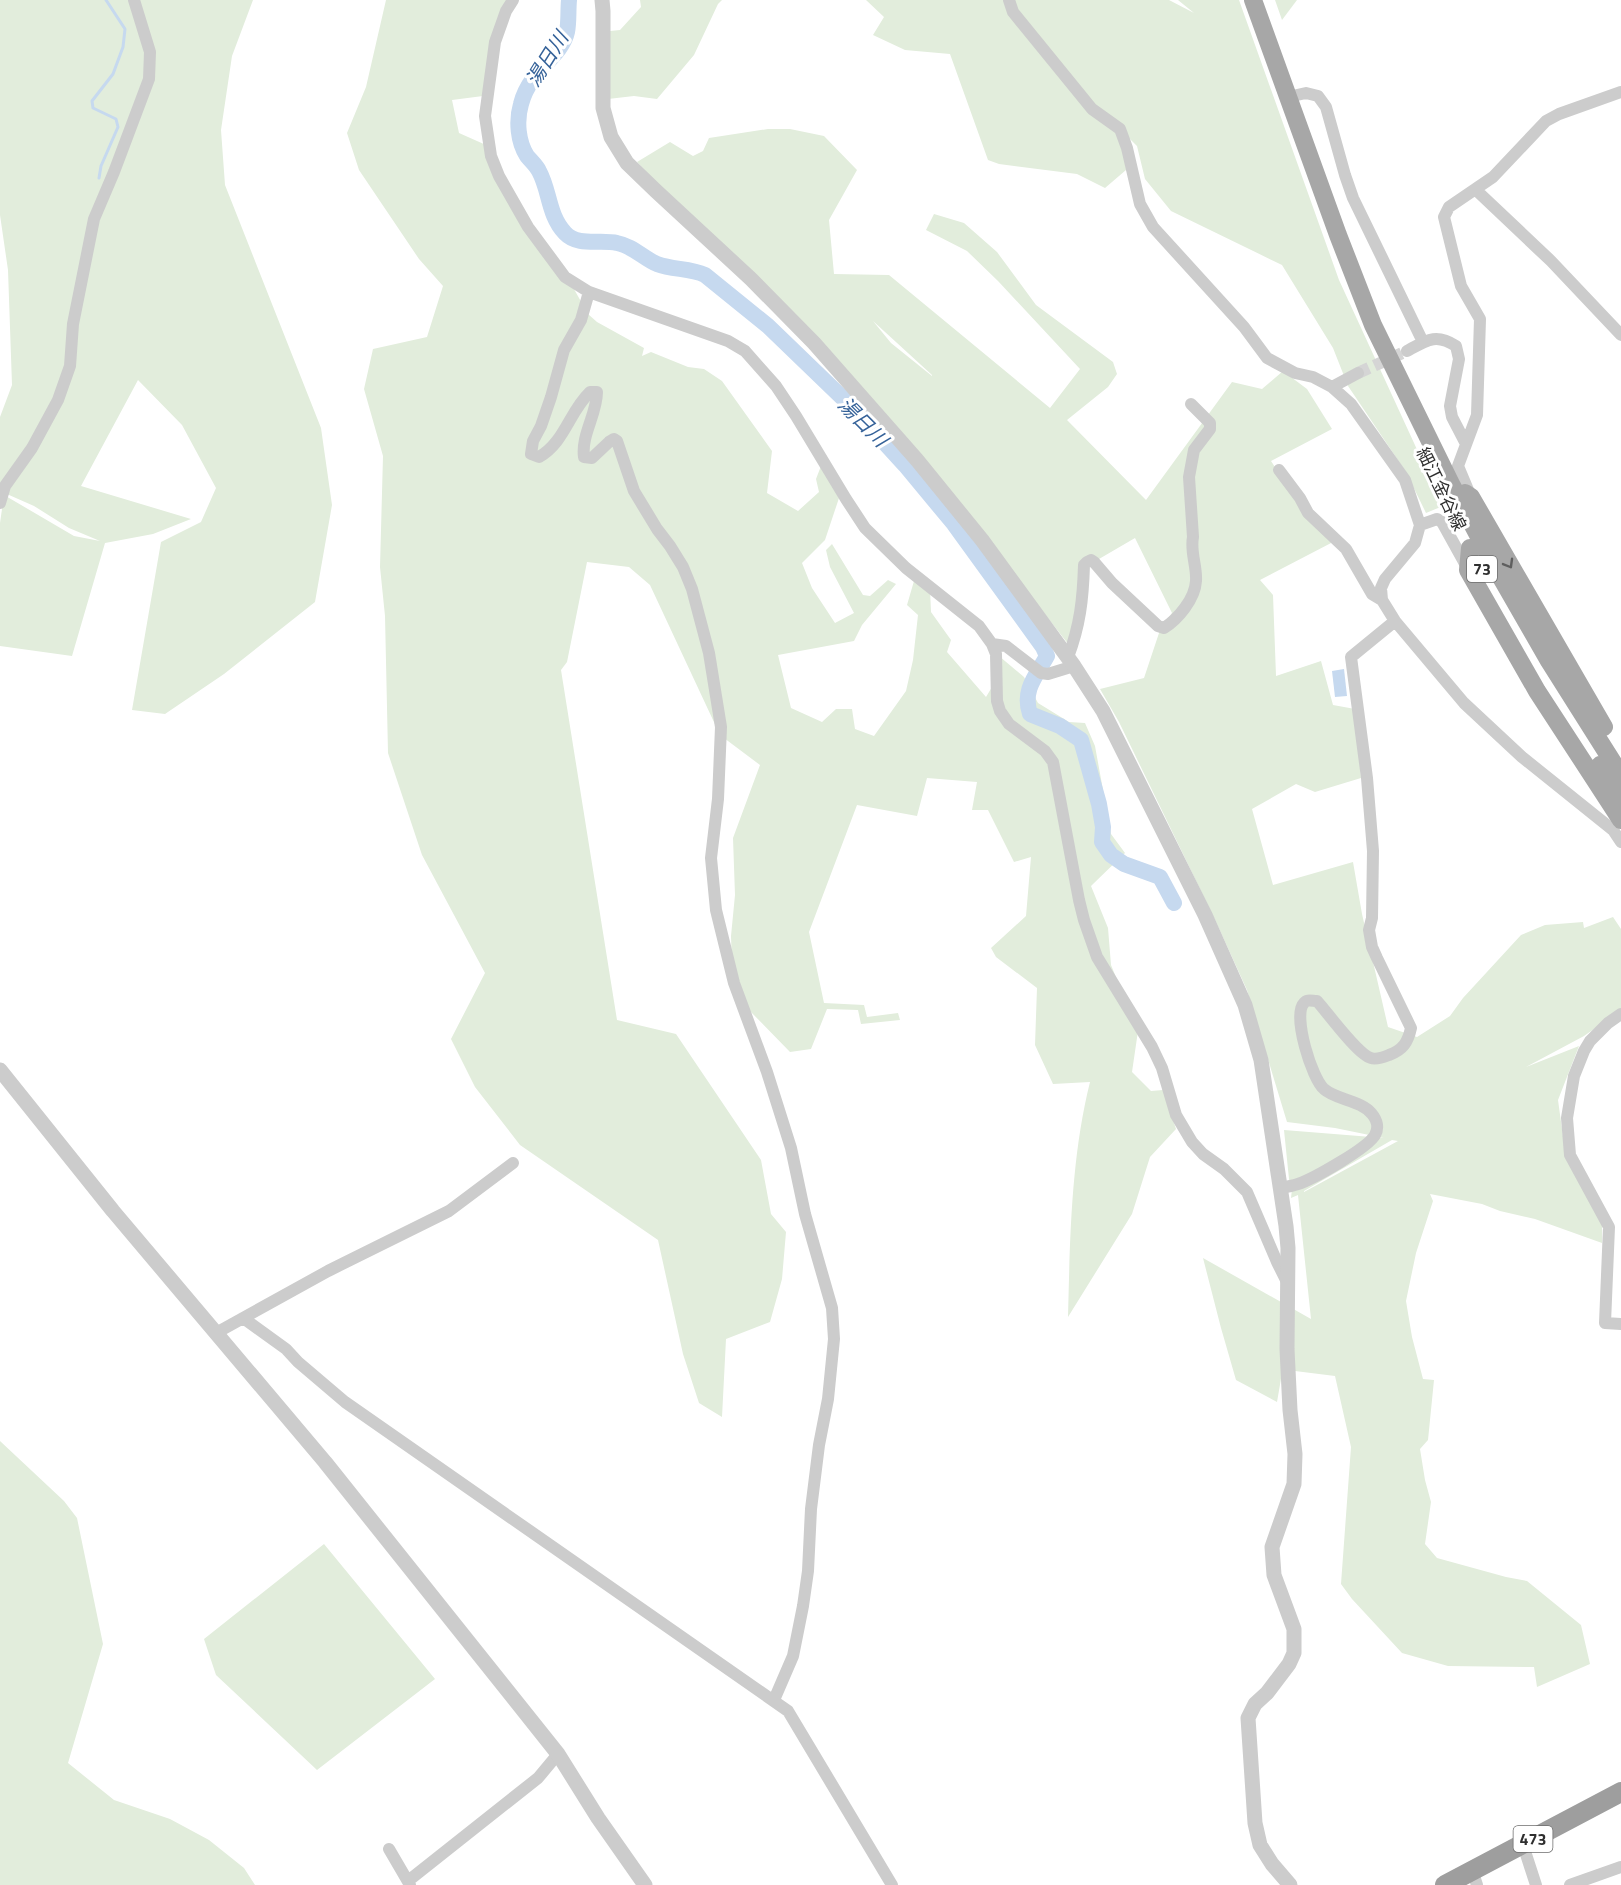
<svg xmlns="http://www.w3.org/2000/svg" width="1621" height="1885" font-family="'Titillium Web','Noto Sans JP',sans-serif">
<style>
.green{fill:#e2eddc;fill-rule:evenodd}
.water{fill:#c6d9ef}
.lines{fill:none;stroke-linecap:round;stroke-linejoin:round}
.stream{stroke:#c6d9ef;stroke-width:3}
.river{stroke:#c6d9ef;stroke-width:16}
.minor-tunnel{stroke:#d5d5d5;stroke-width:12;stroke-dasharray:12 6;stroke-linecap:butt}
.minor{stroke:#ccc;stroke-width:12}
.tertiary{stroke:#ccc;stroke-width:15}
.primary{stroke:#a7a7a7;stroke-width:18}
.trunk{stroke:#9e9e9e;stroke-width:20}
.oneway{stroke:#5f5f5f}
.labels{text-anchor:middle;stroke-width:6;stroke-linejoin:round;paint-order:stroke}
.shield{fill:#fff;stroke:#6d6d6d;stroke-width:1.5}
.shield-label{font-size:16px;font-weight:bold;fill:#2f2f2f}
.street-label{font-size:18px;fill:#2f2f2f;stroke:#fff}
.water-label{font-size:20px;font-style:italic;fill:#356299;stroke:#fff}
</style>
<rect width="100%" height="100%" fill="#fff"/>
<!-- green -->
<path class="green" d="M 0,0 L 253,0 L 232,56 L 221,130 L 225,185 L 321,428 L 332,505 L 315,602 L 224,674 L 165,714 L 132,710 L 161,542 L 201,522 L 216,488 L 182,425 L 138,380 L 81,486 L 191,519 L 153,534 L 105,543 L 72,656 L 0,646 L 0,523 L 4,495 L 74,536 L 100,541 L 69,528 L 34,506 L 0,491 L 0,417 L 12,385 L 8,270 L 0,215 Z
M 386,0 L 509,0 L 483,96 L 452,100 L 459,133 L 486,145 L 520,220 L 570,282 L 588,314 L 597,322 L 644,348 L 642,356 L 651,352 L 688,367 L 704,369 L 722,381 L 772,451 L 767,493 L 798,511 L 819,492 L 816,479 L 821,466 L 839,498 L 825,540 L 802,563 L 812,588 L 835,623 L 854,613 L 830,567 L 826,550 L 832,544 L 863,595 L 870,596 L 888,580 L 896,584 L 862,625 L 854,641 L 778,655 L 791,708 L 822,722 L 836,709 L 852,709 L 855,729 L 874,736 L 906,691 L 913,660 L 918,615 L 907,605 L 914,581 L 930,589 L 931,612 L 951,640 L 947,652 L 986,697 L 1001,672 L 999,656 L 1024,677 L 1038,703 L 1069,722 L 1085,723 L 1095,746 L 1111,834 L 1125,853 L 1091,886 L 1108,928 L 1111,965 L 1138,1031 L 1132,1072 L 1151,1091 L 1163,1090 L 1176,1129 L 1150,1157 L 1132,1214 L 1068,1317 C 1070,1239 1071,1158 1090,1082 L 1053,1084 L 1035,1045 L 1037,988 L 996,957 L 991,948 L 1026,916 L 1031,857 L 1014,862 L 988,810 L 972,810 L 977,782 L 927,778 L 917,816 L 857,805 L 809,932 L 824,1003 L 864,1005 L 867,1017 L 898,1013 L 900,1020 L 861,1024 L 858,1010 L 827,1009 L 811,1049 L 790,1052 L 750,1011 L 732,967 L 731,936 L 735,895 L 733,838 L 760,765 L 720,735 L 650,585 L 629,567 L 587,562 L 567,662 L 561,670 L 617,1020 L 676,1034 L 761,1160 L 771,1214 L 786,1232 L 782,1279 L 770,1322 L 726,1339 L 722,1417 L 699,1403 L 683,1354 L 658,1240 L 520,1145 L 475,1087 L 451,1039 L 485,973 L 422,855 L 388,753 L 385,616 L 380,567 L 383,456 L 364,389 L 373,349 L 427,337 L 443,286 L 419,259 L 359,170 L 347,133 L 366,87 Z
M 640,0 L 722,0 L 718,4 L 694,55 L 657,99 L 634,96 L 608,99 L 610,31 L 620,30 L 641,7 Z
M 866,0 L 1169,0 L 1194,13 L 1178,0 L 1239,0 L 1339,280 L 1443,506 L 1426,513 L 1406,472 L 1348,386 L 1333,348 L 1282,265 L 1171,211 L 1145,179 L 1137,146 L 1127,136 L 1126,170 L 1105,188 L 1077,174 L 999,164 L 988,160 L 950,54 L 905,50 L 873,35 L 884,17 Z
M 1275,0 L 1297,0 L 1282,20 Z
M 768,129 L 790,129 L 824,136 L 857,170 L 829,220 L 834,274 L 889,275 L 1050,408 L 1080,369 L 998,281 L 967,251 L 926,230 L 934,214 L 964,223 L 997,252 L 1036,305 L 1113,362 L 1117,374 L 1108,387 L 1067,420 L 1146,500 L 1232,382 L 1262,389 L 1283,371 L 1307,389 L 1332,429 L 1271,461 L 1311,522 L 1333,542 L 1260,580 L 1273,595 L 1276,676 L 1321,661 L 1333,705 L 1355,709 L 1361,778 L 1315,792 L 1296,784 L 1252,809 L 1273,885 L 1353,862 L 1362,914 L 1388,1027 L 1417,1037 L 1450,1016 L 1463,998 L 1521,935 L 1545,925 L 1583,922 L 1584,928 L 1613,917 L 1621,929 L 1621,1010 L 1584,1036 L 1526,1067 L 1579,1046 L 1558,1100 L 1565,1151 L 1602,1223 L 1602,1243 L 1535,1219 L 1500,1211 L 1482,1204 L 1430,1194 L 1433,1201 L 1416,1253 L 1406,1301 L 1412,1337 L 1423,1379 L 1434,1380 L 1428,1440 L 1420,1449 L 1425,1480 L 1431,1502 L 1425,1544 L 1437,1558 L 1506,1577 L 1527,1581 L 1581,1625 L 1590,1664 L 1537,1687 L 1534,1667 L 1448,1666 L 1402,1653 L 1352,1599 L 1341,1584 L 1351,1447 L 1335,1376 L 1295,1371 L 1282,1373 L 1277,1402 L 1236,1380 L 1221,1328 L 1203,1258 L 1311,1319 L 1298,1195 L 1291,1198 L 1292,1189 L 1289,1179 L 1284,1130 L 1384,1138 L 1335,1128 L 1287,1122 L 1247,990 L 1217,924 L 1119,722 L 1100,689 L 1144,678 L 1161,627 L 1172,613 L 1135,538 L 1087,566 L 1069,645 L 939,479 L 637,162 L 670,142 L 693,156 L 703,151 L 709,138 ZM 873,321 L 932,375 L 932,376 L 891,343 ZM 1392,1140 L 1398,1141 L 1304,1192 L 1304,1191 Z
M 0,1441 L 64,1501 L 77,1518 L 103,1644 L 68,1763 L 114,1800 L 170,1819 L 209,1840 L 244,1868 L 255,1885 L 0,1885 Z
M 324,1544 L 435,1679 L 317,1770 L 216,1675 L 204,1639 Z"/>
<!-- water -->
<path class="water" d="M 1344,669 L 1347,696 L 1335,697 L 1332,671 Z"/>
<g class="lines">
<!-- stream -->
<path class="stream" d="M 99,178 L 101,166 L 118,127 L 116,119 L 93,108 L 92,101 L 113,74 L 123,47 L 125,29 L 106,0"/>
<!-- river -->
<path class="river" d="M 569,0 C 568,10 569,22 567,32 C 563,51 543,64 533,79 C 528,86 523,96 521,104 C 516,121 518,142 527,156 C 531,161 536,165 539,171 C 550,191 548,215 565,233 C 578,247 601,239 617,243 C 633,246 643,258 657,264 C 673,270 690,268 705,275 L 768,326 L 853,408 L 905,465 L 954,524 L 1043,647 L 1047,656 C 1036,676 1022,690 1030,714 L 1060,726 L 1081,740 L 1099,804 L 1103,827 L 1102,842 L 1111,855 L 1124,864 L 1160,877 L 1174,903"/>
<!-- minor-tunnel -->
<path class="minor-tunnel" d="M 1358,373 L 1407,351"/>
<!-- minor -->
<path class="minor" d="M 513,0 L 506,11 L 495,42 L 485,116 L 491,156 L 499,176 L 528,227 L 565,277 L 589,292 L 728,341 L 745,351 L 776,386 L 796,416 L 846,499 L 865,528 L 906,568 L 979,626 L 992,644 L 996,654 L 997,701 L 1000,711 L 1009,724 L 1045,751 L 1053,762 L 1079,900 L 1084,920 L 1097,957 L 1152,1047 L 1162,1068 L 1176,1115 L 1192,1142 L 1203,1154 L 1224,1169 L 1247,1192 L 1277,1262 L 1287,1282
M 1009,0 L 1013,12 L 1092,109 L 1120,129 L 1127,148 L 1140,204 L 1153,227 L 1244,327 L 1267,358 L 1295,373 L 1313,377 L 1332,387 L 1351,404 L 1405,480 L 1420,525 L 1415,543 L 1385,579 L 1381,588 L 1382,600 L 1395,621 L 1464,703 L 1522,757 L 1613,830 L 1621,842
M 1288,97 L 1306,93 L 1318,96 L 1326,107 L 1345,175 L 1353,198 L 1423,342
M 1476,190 L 1551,261 L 1621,335
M 589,292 L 581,320 L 564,350 L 551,397 L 541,426 L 533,441 L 531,454 L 539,457 C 565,442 569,412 590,392 L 597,392 C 597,414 581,435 584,457 L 592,458 L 609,442 L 614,439 L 617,441 L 634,491 L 657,529 L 670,546 L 683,567 L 692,589 L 709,653 L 721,727 L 718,799 L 711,858 L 716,910 L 734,983 L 767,1072 L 791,1148 L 805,1214 L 832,1308 L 834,1339 L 828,1399 L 819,1445 L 811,1509 L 808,1571 L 803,1606 L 793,1656 L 774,1700
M 1407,351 C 1427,340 1436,333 1456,346 L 1459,359 L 1450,406 L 1452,417 L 1466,444
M 1332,387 L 1358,373
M 1279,470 L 1300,498 L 1308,513 L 1346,549 L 1372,594 L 1382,600
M 1471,497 L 1458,466 L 1477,415 L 1480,319 L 1461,286 L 1444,217 L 1449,207 L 1493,177 L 1546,121 L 1559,114 L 1621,92
M 0,503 L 5,486 L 32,448 L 58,400 L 70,366 L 73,324 L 94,219 L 114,172 L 149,79 L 150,52 L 134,0
M 1420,525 L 1437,519 L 1442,522 L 1468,569
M 992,644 L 1006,646 L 1041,673 L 1048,674 L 1074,666
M 1068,657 C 1080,626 1083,599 1084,565 L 1087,562 L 1091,560 L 1094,562 L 1112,583 L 1158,626 L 1164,628 C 1178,619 1195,599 1196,581 C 1197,566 1190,552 1193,537 L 1189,477 L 1194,450 L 1210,429 L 1210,423 L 1191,404
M 1621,1014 L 1608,1023 L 1590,1041 L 1584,1051 L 1574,1076 L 1567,1118 L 1570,1155 L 1609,1227 L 1605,1323 L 1621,1324
M 1280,1188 C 1286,1187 1292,1186 1298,1184 C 1313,1179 1368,1148 1375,1135 C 1379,1128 1377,1120 1372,1114 C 1361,1100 1336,1100 1324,1089 C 1312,1079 1292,1015 1304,1003 C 1307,999 1312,1001 1317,1001 C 1327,1012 1358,1055 1371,1058 C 1376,1060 1384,1057 1389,1055 C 1403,1050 1408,1042 1411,1028 L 1377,958 L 1372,947 L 1369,930 L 1372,918 L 1373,851 L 1367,778 L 1351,657 L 1395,621
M 243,1318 L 286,1349 L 298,1362 L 345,1402 L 788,1711 L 892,1885
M 216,1333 L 328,1271 L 449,1211 L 513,1163
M 1523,1845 L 1536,1885
M 389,1849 L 410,1885
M 1472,1870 L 1477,1885
M 408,1881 L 538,1778 L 558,1754
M 1570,1885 L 1621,1867"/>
<!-- tertiary -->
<path class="tertiary" d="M 602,0 L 603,11 L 603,108 L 611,137 L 627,163 L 656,191 L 751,279 L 814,343 L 917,460 L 982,540 L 1074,666 L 1103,711 L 1205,915 L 1245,1005 L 1261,1060 L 1286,1226 L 1288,1248 L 1287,1349 L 1290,1410 L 1295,1454 L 1294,1484 L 1272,1547 L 1274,1575 L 1294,1629 L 1294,1653 L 1289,1664 L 1267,1693 L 1255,1704 L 1248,1718 L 1255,1823 L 1260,1845 L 1272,1864 L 1290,1885
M 0,1070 L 113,1211 L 325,1462 L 558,1754 L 598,1818 L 645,1885"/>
<!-- primary -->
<path class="primary" d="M 1253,0 L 1338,235 L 1373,325 L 1451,484 L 1495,567 L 1549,661 L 1621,775
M 1465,493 L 1471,497 L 1604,727
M 1470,548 L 1468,570 L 1537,691 L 1621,820
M 1600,765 L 1621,797"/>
<!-- trunk -->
<path class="trunk" d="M 1445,1885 L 1621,1792"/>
</g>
<!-- one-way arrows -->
<defs><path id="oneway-chevron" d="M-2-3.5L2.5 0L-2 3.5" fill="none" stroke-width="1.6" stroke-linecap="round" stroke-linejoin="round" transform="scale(1.5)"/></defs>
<use class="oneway" href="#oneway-chevron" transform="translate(1509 564) rotate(60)"/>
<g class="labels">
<!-- shield labels -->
<g class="shield">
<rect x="1467" y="556" width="30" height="26" rx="4.5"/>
<rect x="1513.5" y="1826" width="39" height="26" rx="4.5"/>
</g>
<g class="shield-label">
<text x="1482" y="575">73</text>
<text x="1533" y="1845">473</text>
</g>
<!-- street labels -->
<g class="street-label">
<text transform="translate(1441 489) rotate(64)" y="6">細江金谷線</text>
</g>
<!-- water labels -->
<g class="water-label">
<text transform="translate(547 59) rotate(-58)" y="7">湯日川</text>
<text transform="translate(863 422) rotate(45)" y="7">湯日川</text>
</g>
</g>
</svg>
